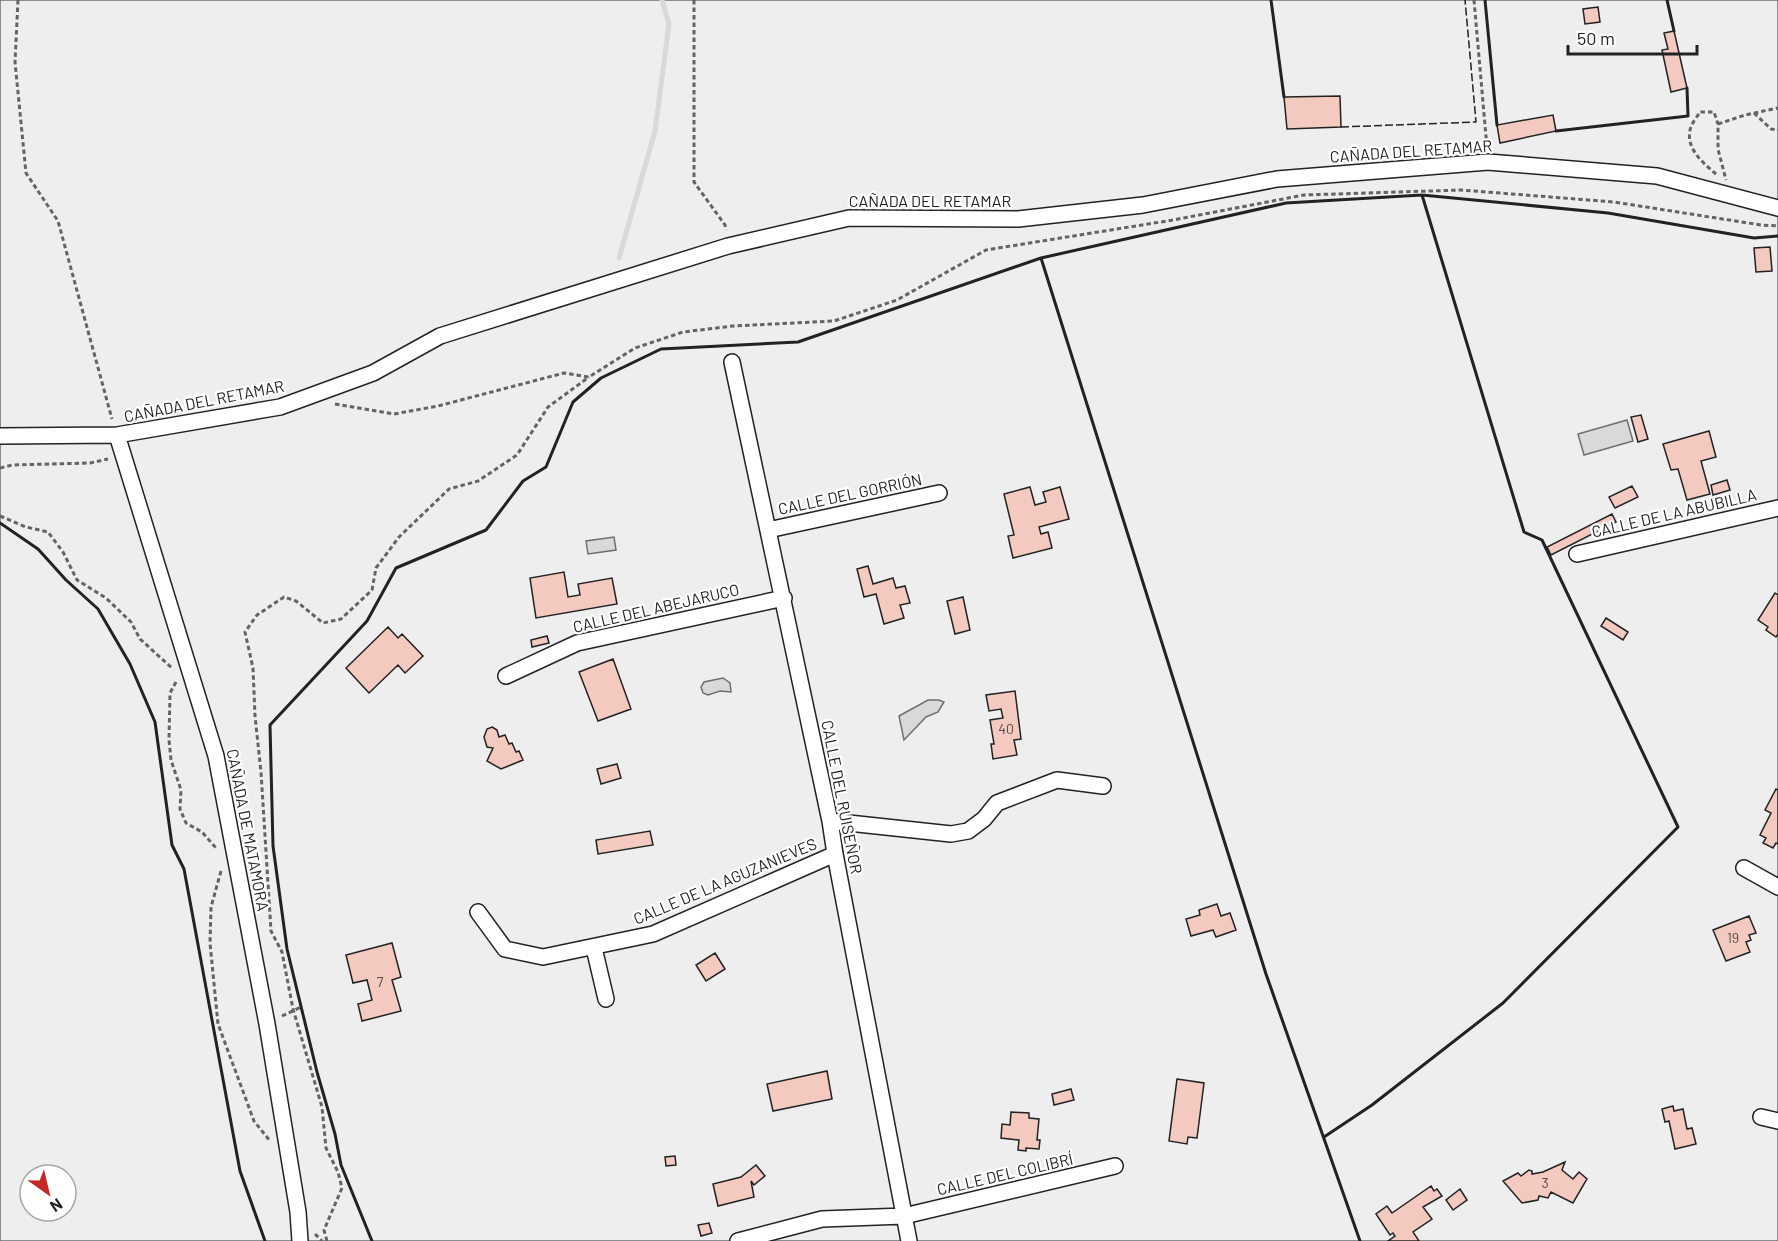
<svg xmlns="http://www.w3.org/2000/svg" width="1778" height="1241" font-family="Barlow,sans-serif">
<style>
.green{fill:#eee;stroke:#6f6f6f;stroke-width:1.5;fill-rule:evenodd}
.water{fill:#d9d9d9;stroke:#6f6f6f;stroke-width:1.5}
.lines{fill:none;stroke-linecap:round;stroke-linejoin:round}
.stream{stroke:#d9d9d9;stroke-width:5}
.building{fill:#f3c9c0;stroke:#222;stroke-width:1.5}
.street-casing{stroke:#222;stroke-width:18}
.path{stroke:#646464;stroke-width:3;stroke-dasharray:4.5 3;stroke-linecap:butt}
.street{stroke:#fff;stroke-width:15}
.fence{stroke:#222;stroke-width:1.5;stroke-dasharray:8 3;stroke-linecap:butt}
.wall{stroke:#222;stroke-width:3}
.labels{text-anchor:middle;stroke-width:4.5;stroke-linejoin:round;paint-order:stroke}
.number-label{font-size:14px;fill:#564c4a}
.street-label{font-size:16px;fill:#222;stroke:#fff}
</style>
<rect width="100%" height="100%" fill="#fff"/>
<!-- green -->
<path class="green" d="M 0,0 L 1778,0 L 1778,1241 L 0,1241 ZM 30,1175 L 66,1175 L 66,1211 L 30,1211 Z"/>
<!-- water -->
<path class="water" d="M 1627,420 L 1633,441 L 1584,455 L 1578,434 Z
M 614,537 L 616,550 L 588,554 L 586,541 Z
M 723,678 L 730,683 L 731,692 L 720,691 L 708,695 L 703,693 L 701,687 L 704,682 Z
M 928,700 L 939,700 L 944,702 L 938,712 L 926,717 L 904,740 L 899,716 Z"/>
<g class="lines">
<!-- stream -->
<path class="stream" d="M 619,258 L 655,131 L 669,24 L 662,0"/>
</g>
<!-- building -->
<path class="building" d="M 1598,7 L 1600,22 L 1585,24 L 1583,9 Z
M 1674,31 L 1687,88 L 1671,92 L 1662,50 L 1668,49 L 1664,33 Z
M 1340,96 L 1341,127 L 1287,129 L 1284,97 Z
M 1553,115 L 1556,131 L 1500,143 L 1497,125 Z
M 1770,247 L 1772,271 L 1756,272 L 1754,248 Z
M 1641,415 L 1648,439 L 1638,442 L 1631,417 Z
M 1709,431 L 1716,457 L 1701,461 L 1710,494 L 1687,500 L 1678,469 L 1671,470 L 1663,444 Z
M 1727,480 L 1730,490 L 1713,495 L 1711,485 Z
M 1632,486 L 1638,497 L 1615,508 L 1609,497 Z
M 1030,487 L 1035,505 L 1046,502 L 1043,492 L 1060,487 L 1069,519 L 1039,527 L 1041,534 L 1048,532 L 1052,548 L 1013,558 L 1008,536 L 1014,535 L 1004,494 Z
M 1612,514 L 1616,522 L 1551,555 L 1547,547 Z
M 868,566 L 873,584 L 893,578 L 896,588 L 905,586 L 910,603 L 900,605 L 904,618 L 884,624 L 876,594 L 864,597 L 857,569 Z
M 564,572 L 568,597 L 580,595 L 578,584 L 612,578 L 617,604 L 536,618 L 530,578 Z
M 1775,593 L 1778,595 L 1778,634 L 1776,637 L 1766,630 L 1768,627 L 1758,620 Z
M 963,597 L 970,630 L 955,634 L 947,601 Z
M 1606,618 L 1628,632 L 1623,640 L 1601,626 Z
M 388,627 L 398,638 L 402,634 L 423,656 L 405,673 L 398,665 L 369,693 L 346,668 Z
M 547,636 L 549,643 L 532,647 L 531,640 Z
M 613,659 L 631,709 L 598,721 L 579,672 Z
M 1015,691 L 1021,739 L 1014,740 L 1017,755 L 993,759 L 991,744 L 994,744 L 990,720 L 1003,718 L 1001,709 L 989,711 L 986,695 Z
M 492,727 L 497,730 L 499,737 L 505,735 L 509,744 L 512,743 L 516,752 L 519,751 L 523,760 L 501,769 L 487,761 L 493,748 L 487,747 L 484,737 L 487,729 Z
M 617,764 L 621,778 L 601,784 L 597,769 Z
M 1776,789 L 1778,790 L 1778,844 L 1776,843 L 1773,848 L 1763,843 L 1766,838 L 1760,835 L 1771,813 L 1765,810 Z
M 650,831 L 653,845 L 598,854 L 596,840 Z
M 1217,904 L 1221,916 L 1230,913 L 1236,930 L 1216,937 L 1213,930 L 1191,936 L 1186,919 L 1200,915 L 1199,910 Z
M 1749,916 L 1756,933 L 1749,935 L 1751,940 L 1746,942 L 1750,952 L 1726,961 L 1713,930 Z
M 392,943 L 401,977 L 392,980 L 401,1011 L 362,1021 L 358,1004 L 372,1000 L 367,980 L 353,983 L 346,955 Z
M 715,953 L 725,969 L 706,981 L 696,965 Z
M 827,1071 L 832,1099 L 773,1111 L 767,1084 Z
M 1177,1079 L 1204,1083 L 1197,1138 L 1188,1137 L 1187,1144 L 1169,1141 Z
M 1071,1089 L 1074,1100 L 1054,1105 L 1052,1094 Z
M 1673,1106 L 1674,1111 L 1683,1109 L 1687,1129 L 1692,1128 L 1696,1144 L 1675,1149 L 1669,1121 L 1665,1122 L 1662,1109 Z
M 1011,1112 L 1029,1113 L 1029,1118 L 1039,1119 L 1037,1140 L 1040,1140 L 1039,1149 L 1026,1148 L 1026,1151 L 1018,1150 L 1019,1140 L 1001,1138 L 1002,1124 L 1010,1125 Z
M 675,1156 L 676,1165 L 666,1166 L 665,1157 Z
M 1565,1162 L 1562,1170 L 1573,1179 L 1579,1172 L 1587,1179 L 1573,1203 L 1551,1192 L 1548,1198 L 1539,1196 L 1538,1200 L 1522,1203 L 1503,1181 L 1518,1173 L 1521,1176 L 1529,1170 L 1532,1171 L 1532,1174 L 1543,1172 Z
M 756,1165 L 765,1176 L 754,1185 L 751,1181 L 754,1197 L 718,1206 L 713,1184 L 741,1177 Z
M 1431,1186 L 1434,1191 L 1437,1189 L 1442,1196 L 1423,1207 L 1432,1219 L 1413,1232 L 1419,1241 L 1388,1241 L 1395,1236 L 1393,1233 L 1390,1235 L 1376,1214 L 1387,1206 L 1392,1213 Z
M 1460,1189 L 1467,1200 L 1453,1210 L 1446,1200 Z
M 709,1223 L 712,1233 L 701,1236 L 698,1225 Z"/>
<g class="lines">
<defs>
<path id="street" d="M 732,362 L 830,821 L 835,854 L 909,1241
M 117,435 L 216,756 L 267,1024 L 298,1212 L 300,1241
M 0,436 L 117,435 L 280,407 L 373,373 L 440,336 L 728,246 L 849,218 L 1018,219 L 1143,205 L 1277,179 L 1488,162 L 1657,176 L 1778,208
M 768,530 L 939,493
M 1577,554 L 1778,508
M 506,676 L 577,643 L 784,598
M 830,821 L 951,834 L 968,831 L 984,819 L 997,803 L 1057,780 L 1103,786
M 1744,868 L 1778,887
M 478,912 L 505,949 L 543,957 L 653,934 L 835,854
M 594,948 L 606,999
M 1761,1117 L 1778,1121
M 738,1241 L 822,1219 L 904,1216 L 1115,1166"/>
</defs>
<!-- street casing -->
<use href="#street" class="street-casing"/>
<!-- path -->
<path class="path" d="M 18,0 L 15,62 L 26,173 L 58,221 L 112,419
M 694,0 L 694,182 L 725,225 L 726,230
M 1474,0 L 1487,148
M 1754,113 L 1771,129 L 1778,130
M 1718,124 L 1745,115 L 1778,108
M 1716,174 C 1703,163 1686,149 1690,130 C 1691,124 1697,117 1700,112 L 1714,112 L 1718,124 L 1718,149 L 1726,180
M 335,404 L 394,414 L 438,406 L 564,373 L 589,377 L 635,348 L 683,332 L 733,326 L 834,321 L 897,300 L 986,250 L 1173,220 L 1304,195 L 1461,190 L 1614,202 L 1761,225 L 1778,226
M 0,468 L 12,465 L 90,463 L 108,459
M 0,516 L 26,527 L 48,532 L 63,552 L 77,580 L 106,598 L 131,622 L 140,639 L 172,668
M 176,682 L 170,693 L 169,740 L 171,760 L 181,790 L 180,809 L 186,823 L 202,832 L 216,848
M 221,871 L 211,907 L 210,943 L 218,1024 L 254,1121 L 270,1141
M 282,1016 L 301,1007
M 315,1234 L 322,1241
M 327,1241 L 324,1230 L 342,1188 L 338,1172 L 326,1148 L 322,1107 L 293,1009 L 282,952 L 271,931 L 261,772 L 255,716 L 253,668 L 245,632 L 257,615 L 284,597 L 296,601 L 323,623 L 341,619 L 372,590 L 376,568 L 399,537 L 449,489 L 478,481 L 517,455 L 548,407 L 589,377"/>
<!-- street -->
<use href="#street" class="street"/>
<!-- fence -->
<path class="fence" d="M 1341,127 L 1476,122 L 1465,0"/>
<!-- wall -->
<path class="wall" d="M 1271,0 L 1284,97
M 1485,0 L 1497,125
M 1667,0 L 1674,31
M 1556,131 L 1688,116 L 1687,88
M 1041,258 L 1266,974 L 1360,1241
M 0,523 L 38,549 L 66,580 L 98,609 L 130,664 L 155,722 L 172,845 L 184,869 L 240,1171 L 265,1241
M 1324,1137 L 1372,1105 L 1503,1003 L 1678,827 L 1542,540 L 1524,532 L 1422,195
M 372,1241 L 341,1165 L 335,1134 L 317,1072 L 287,949 L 273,846 L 270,725 L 367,621 L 396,568 L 486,530 L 523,481 L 546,467 L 573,402 L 601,378 L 661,349 L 798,342 L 1041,258 L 1286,203 L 1422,195 L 1608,213 L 1754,238 L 1778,236"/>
</g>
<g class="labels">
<!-- number labels -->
<g class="number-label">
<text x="1006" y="734">40</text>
<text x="1733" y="943">19</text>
<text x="380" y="987">7</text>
<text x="1545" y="1188">3</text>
</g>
<!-- street labels -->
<g class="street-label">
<text transform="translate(1411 151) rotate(-4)" y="6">CAÑADA DEL RETAMAR</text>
<text x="930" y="207">CAÑADA DEL RETAMAR</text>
<text transform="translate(204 401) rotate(-11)" y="6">CAÑADA DEL RETAMAR</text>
<text transform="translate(850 494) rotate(-12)" y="6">CALLE DEL GORRIÓN</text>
<text transform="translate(1674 513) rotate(-13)" y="6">CALLE DE LA ABUBILLA</text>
<text transform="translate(656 608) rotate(-13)" y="6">CALLE DEL ABEJARUCO</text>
<text transform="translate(842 797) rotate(79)" y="6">CALLE DEL RUISEÑOR</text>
<text transform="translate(248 830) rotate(79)" y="6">CAÑADA DE MATAMORA</text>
<text transform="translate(725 881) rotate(-23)" y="6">CALLE DE LA AGUZANIEVES</text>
<text transform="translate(1005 1174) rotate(-13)" y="6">CALLE DEL COLIBRÍ</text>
</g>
</g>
<!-- north arrow -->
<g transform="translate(48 1193) rotate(146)"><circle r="28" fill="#ffffff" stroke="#a7a7a7" stroke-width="1.5"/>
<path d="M0-4.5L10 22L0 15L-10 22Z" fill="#c62828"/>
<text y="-9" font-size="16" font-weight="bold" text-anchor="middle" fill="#222222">N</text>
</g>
<!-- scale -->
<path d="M1568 45v9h129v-9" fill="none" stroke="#222222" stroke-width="3"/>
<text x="1577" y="45" font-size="18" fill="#222222" stroke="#ffffff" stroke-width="4.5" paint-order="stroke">50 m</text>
</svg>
